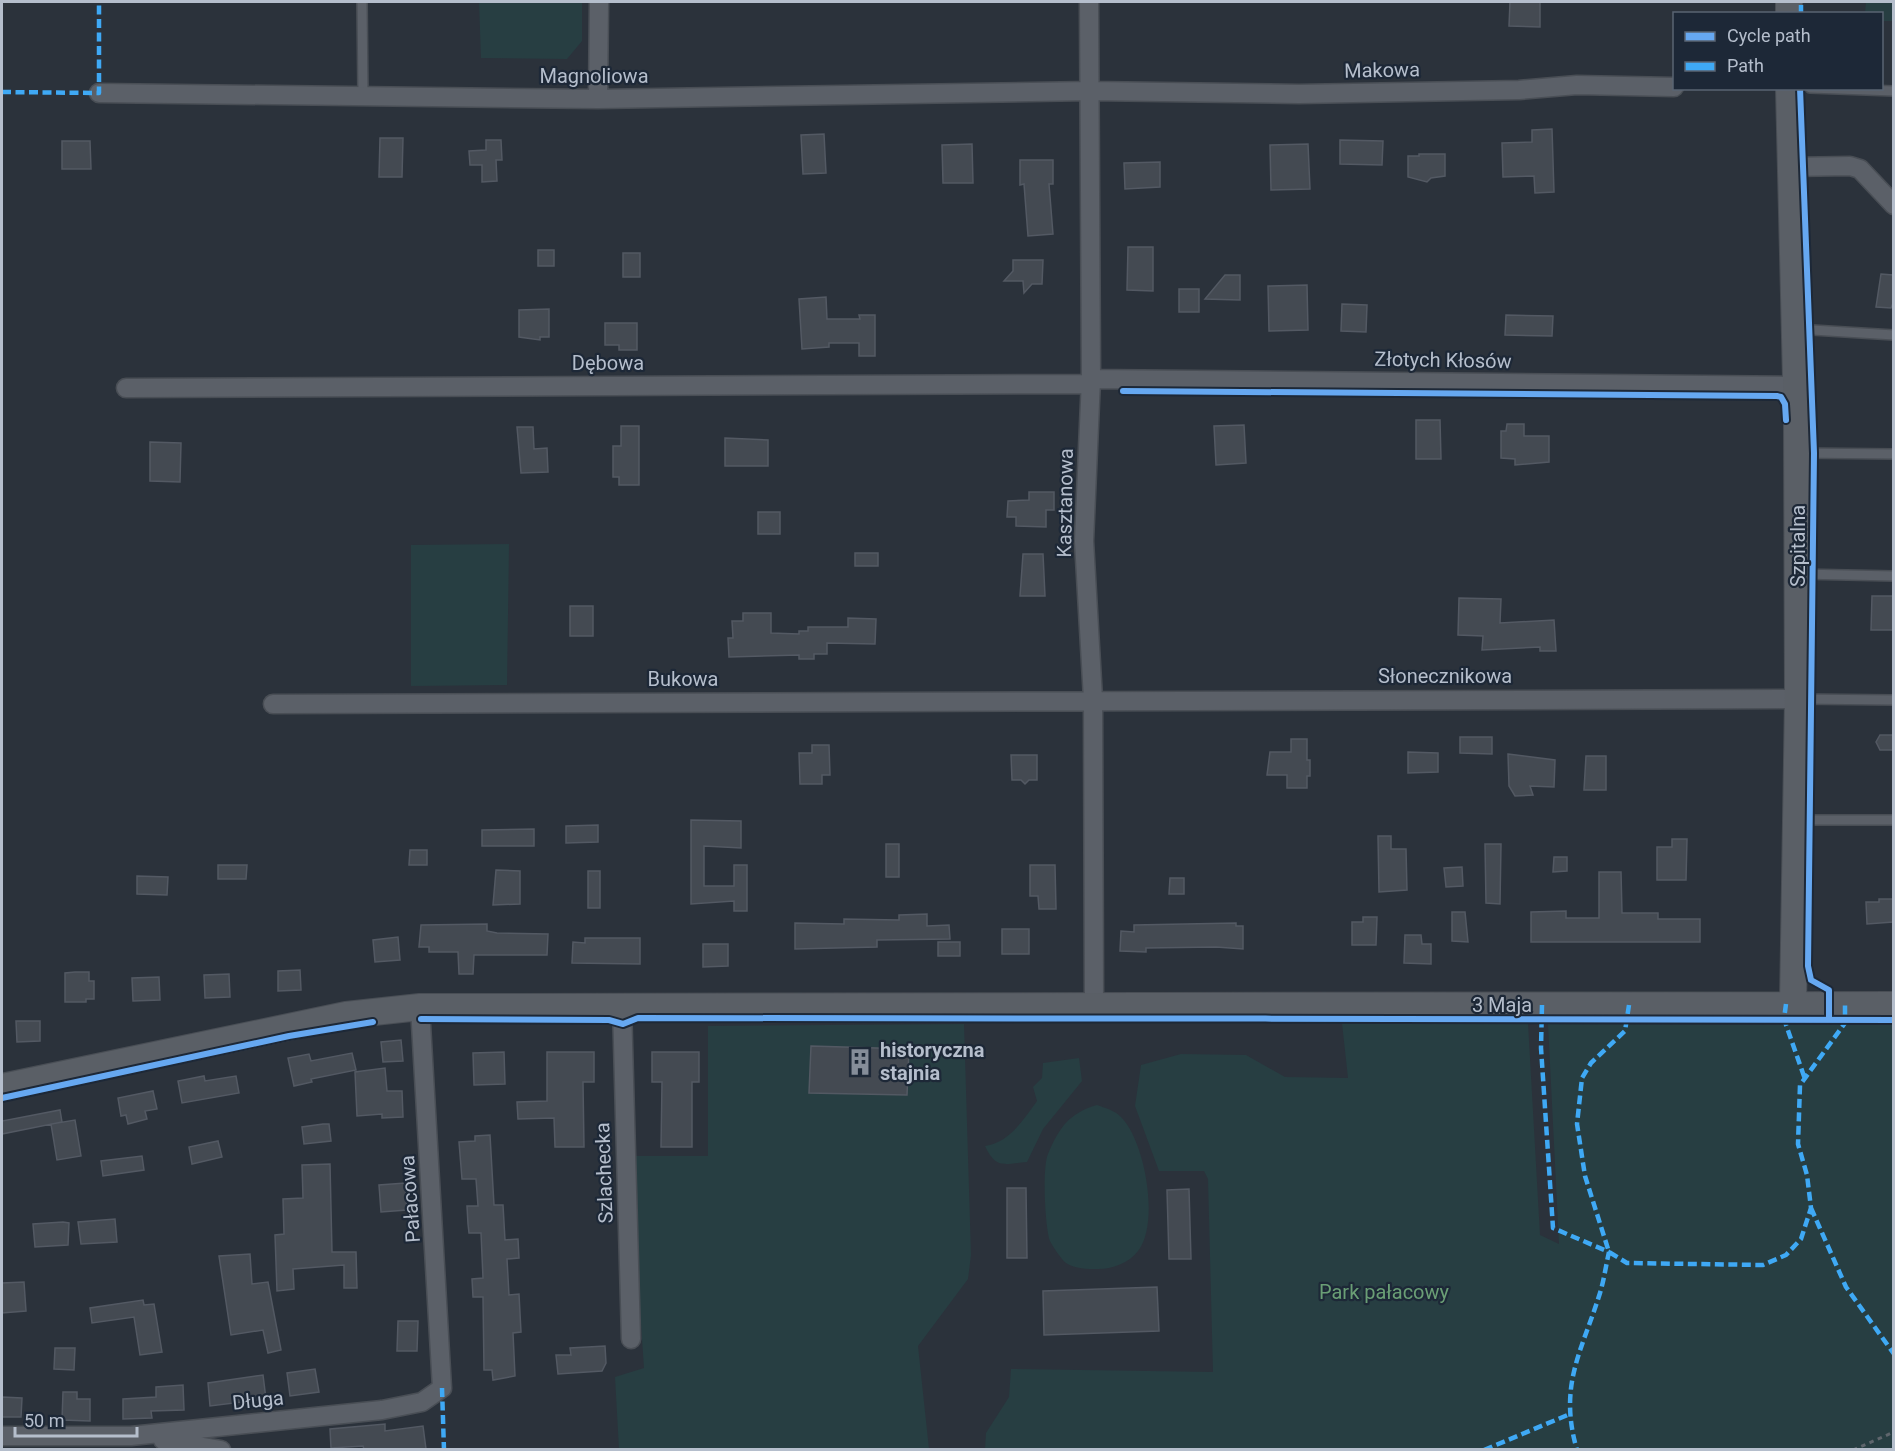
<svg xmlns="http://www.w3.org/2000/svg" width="1895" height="1451" font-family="Roboto,sans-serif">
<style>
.green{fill:#273e42}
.building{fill:#444a52;stroke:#535963;stroke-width:1.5}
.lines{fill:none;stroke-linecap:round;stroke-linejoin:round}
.lane-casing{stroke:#494e55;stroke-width:12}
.street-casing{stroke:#494e55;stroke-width:21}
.secondary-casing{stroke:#494e55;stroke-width:28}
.path{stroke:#5e656c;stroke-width:3;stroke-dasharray:4.5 4.5;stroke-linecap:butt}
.lane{stroke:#5b6068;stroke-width:9}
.street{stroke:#5b6068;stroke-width:18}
.secondary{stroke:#5a5f66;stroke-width:26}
.quiet{stroke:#3fa9f5;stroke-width:4.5;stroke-dasharray:9 4.5;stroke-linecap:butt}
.cycleway-casing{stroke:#1d2837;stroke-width:10}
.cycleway{stroke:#66a8f1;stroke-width:6}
.labels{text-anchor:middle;stroke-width:4.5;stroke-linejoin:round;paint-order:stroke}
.street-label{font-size:20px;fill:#b5becc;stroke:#1d2837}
.poi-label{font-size:20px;font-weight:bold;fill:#b5becc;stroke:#1d2837;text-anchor:start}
.park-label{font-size:20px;fill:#6a9e75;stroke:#1d2837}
</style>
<rect width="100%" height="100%" fill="#2b323b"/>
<!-- green -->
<path class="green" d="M 479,2 L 582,2 L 582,41 L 567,59 L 481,58 Z
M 1866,2 L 1893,2 L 1893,21 L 1882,21 L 1882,14 L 1865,13 Z
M 509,544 L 507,685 L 411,686 L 411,545 Z
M 1342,1023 L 1528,1023 L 1540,1235 L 1559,1244 L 1548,1024 L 1893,1025 L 1893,1449 L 985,1449 L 986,1433 L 1009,1397 L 1011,1369 L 1213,1372 L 1208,1179 L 1204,1171 L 1159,1171 L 1135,1106 L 1141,1065 L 1181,1054 L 1246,1055 L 1285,1077 L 1348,1078 Z
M 964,1024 L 971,1255 L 968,1279 L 918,1346 L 929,1449 L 619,1449 L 615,1377 L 644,1368 L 637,1265 L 638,1208 L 631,1156 L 708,1156 L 708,1026 Z
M 1079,1058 L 1082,1081 L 1043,1129 L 1027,1162 C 1003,1164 996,1169 985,1146 C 1009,1143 1023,1120 1037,1101 L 1033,1087 L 1042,1078 L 1043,1063 Z
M 1097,1105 C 1105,1108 1114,1110 1121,1117 C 1145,1141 1160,1223 1138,1251 C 1129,1263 1112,1269 1098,1269 C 1088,1269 1075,1269 1066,1263 C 1061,1259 1053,1247 1050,1241 C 1045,1228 1042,1167 1048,1154 C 1059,1128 1069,1113 1097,1105 Z"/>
<!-- building -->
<path class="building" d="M 1510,2 L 1540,2 L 1540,27 L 1509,26 Z
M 1552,129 L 1554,192 L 1535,193 L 1534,176 L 1503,177 L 1502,143 L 1532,142 L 1532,130 Z
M 824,134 L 826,173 L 803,174 L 801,135 Z
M 380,138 L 403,138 L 402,177 L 379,177 Z
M 486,140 L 501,140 L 502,160 L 496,160 L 497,181 L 482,182 L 482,165 L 470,165 L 469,151 L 486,150 Z
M 1340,140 L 1383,141 L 1382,165 L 1340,164 Z
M 62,141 L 90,141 L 91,169 L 62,169 Z
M 972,144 L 973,183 L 943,183 L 942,145 Z
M 1308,144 L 1310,189 L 1271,190 L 1270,145 Z
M 1419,154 L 1445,154 L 1445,176 L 1431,178 L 1427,182 L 1408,177 L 1408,156 L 1419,156 Z
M 1020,160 L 1053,160 L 1053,184 L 1049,184 L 1053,234 L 1028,236 L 1024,184 L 1020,185 Z
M 1160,162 L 1160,187 L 1125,189 L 1124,163 Z
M 1128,247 L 1153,247 L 1153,291 L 1127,290 Z
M 538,250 L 554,250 L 554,266 L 538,266 Z
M 623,253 L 640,253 L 640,277 L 623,277 Z
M 1013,260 L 1043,260 L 1042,284 L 1032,284 L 1024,293 L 1023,281 L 1004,281 L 1013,271 Z
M 1881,274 L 1893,275 L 1893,303 L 1891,308 L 1876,307 Z
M 1225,275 L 1240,275 L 1240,300 L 1205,299 Z
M 1307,285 L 1308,330 L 1269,331 L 1268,286 Z
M 1179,289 L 1199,289 L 1199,312 L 1179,312 Z
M 826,297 L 827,319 L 860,319 L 859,315 L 875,315 L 875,356 L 859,356 L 859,343 L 829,343 L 829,347 L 802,349 L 799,299 Z
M 1342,304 L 1367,305 L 1366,332 L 1341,331 Z
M 549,309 L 549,337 L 540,337 L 540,340 L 519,337 L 519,310 Z
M 1506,315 L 1553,316 L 1552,336 L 1505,335 Z
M 605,323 L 637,323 L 637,350 L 619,350 L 619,345 L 605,345 Z
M 1416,420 L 1440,420 L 1441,459 L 1416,459 Z
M 1507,424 L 1524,424 L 1524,436 L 1549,436 L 1549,462 L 1515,465 L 1515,459 L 1501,458 L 1501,431 L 1506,431 Z
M 1244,425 L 1246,463 L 1216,465 L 1214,426 Z
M 621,426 L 639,426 L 639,485 L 619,485 L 619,477 L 613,477 L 613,446 L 621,446 Z
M 517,427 L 533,427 L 534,449 L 547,448 L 548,472 L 521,473 Z
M 725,438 L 768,440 L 768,466 L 725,466 Z
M 150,442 L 181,443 L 180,482 L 150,481 Z
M 1029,492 L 1054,492 L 1054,510 L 1046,510 L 1046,527 L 1016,526 L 1016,517 L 1007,517 L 1008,501 L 1029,500 Z
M 758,512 L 780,512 L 780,534 L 758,534 Z
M 855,553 L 878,553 L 878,566 L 855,566 Z
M 1023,554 L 1043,554 L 1045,596 L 1020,596 Z
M 1872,596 L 1893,596 L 1893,630 L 1871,630 Z
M 1459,598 L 1501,599 L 1500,623 L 1554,620 L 1556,651 L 1540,651 L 1540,647 L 1482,650 L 1483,636 L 1458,635 Z
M 570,606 L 593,606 L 593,636 L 570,636 Z
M 743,613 L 771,613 L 771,633 L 799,634 L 799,631 L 808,631 L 808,627 L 848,627 L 848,618 L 876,619 L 875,644 L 827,643 L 827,654 L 814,654 L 814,659 L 799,659 L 799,655 L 729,657 L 728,638 L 733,638 L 732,621 L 743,621 Z
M 1880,735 L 1893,735 L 1893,750 L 1880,750 L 1876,742 Z
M 1460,737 L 1492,737 L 1492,754 L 1460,753 Z
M 1291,739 L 1307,739 L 1307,760 L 1310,760 L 1310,776 L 1307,776 L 1307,788 L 1287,788 L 1287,775 L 1267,775 L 1270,752 L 1291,752 Z
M 812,745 L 829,745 L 830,775 L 822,775 L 822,784 L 800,784 L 799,753 L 812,753 Z
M 1408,752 L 1438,753 L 1438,772 L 1408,773 Z
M 1508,754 L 1555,760 L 1554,787 L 1530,786 L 1533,795 L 1515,796 L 1509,786 Z
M 1011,755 L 1037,755 L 1037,780 L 1029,780 L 1025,784 L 1021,780 L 1012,780 Z
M 1586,756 L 1606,756 L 1606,790 L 1584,790 Z
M 691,820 L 741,821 L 741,848 L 704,846 L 704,886 L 734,886 L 734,865 L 747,865 L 747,911 L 734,911 L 734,901 L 691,904 Z
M 598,825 L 598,842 L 566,843 L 566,826 Z
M 534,829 L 534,846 L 482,846 L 482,830 Z
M 1378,836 L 1391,836 L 1391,849 L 1406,849 L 1407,890 L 1379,892 Z
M 1672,839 L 1687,839 L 1686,880 L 1657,880 L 1657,847 L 1672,847 Z
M 886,844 L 899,844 L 899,877 L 886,877 Z
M 1485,844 L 1501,844 L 1500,904 L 1486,903 Z
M 410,850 L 427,850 L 427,865 L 409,865 Z
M 1554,857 L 1567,857 L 1567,871 L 1553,872 Z
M 218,865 L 247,865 L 246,879 L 218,879 Z
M 1030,865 L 1055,865 L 1056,909 L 1039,909 L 1038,896 L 1030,896 Z
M 1462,867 L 1463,886 L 1446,887 L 1444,868 Z
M 496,870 L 520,871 L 520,904 L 493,905 Z
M 588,871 L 600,871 L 600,908 L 588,908 Z
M 1599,872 L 1621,872 L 1622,913 L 1658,913 L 1658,919 L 1700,919 L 1700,942 L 1531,942 L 1531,912 L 1566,911 L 1566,918 L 1599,918 Z
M 137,876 L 168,877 L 167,895 L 137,894 Z
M 1170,878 L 1184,878 L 1184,894 L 1169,894 Z
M 1879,899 L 1893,899 L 1893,922 L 1867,924 L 1866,902 L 1879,902 Z
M 1452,912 L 1465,912 L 1468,942 L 1452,941 Z
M 927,914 L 927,926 L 949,925 L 950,939 L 877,940 L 877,947 L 795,949 L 795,923 L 844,924 L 844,919 L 899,920 L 899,915 Z
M 1363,917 L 1377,917 L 1376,945 L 1352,945 L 1352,922 L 1363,922 Z
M 1236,923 L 1236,926 L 1243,926 L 1243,949 L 1216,947 L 1146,948 L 1146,952 L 1120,951 L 1121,931 L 1134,932 L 1134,925 Z
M 487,924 L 487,931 L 497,933 L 548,934 L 547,955 L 474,955 L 473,974 L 459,974 L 458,952 L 429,952 L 429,947 L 419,947 L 421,925 Z
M 1002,929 L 1029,929 L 1029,954 L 1002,954 Z
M 1405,935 L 1421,935 L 1422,944 L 1431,944 L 1431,964 L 1404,963 Z
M 398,937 L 400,960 L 375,962 L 373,940 Z
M 585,938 L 640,938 L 640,964 L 572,963 L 573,942 L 585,943 Z
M 938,942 L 960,942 L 960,956 L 938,956 Z
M 703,944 L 728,944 L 728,966 L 703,967 Z
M 300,970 L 301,990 L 278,991 L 278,971 Z
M 75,972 L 89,972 L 89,981 L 94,981 L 94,999 L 86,999 L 86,1002 L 65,1002 L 65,973 Z
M 229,974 L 230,997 L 205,998 L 204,975 Z
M 159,977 L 160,1000 L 133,1001 L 132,978 Z
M 16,1021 L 40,1021 L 40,1041 L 17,1042 Z
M 401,1040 L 403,1061 L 383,1062 L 381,1042 Z
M 811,1046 L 909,1049 L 907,1095 L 809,1093 Z
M 504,1052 L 505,1084 L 474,1085 L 473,1053 Z
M 547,1052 L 594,1052 L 594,1082 L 583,1082 L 584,1147 L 555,1147 L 554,1118 L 518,1119 L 517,1102 L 547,1101 Z
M 652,1052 L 699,1052 L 699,1082 L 692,1082 L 692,1147 L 661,1147 L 662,1082 L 652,1082 Z
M 352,1053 L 356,1070 L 311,1079 L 312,1082 L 294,1086 L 288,1058 L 309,1054 L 311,1061 Z
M 385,1068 L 387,1091 L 402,1091 L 403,1117 L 382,1118 L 382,1114 L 357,1116 L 355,1072 Z
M 204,1076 L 205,1081 L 236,1076 L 239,1093 L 182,1103 L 178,1081 Z
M 153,1091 L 157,1109 L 145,1111 L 147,1119 L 128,1124 L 126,1115 L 121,1116 L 118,1098 Z
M 60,1110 L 62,1122 L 2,1134 L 2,1121 Z
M 75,1120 L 81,1156 L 57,1160 L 51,1124 Z
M 323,1124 L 329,1124 L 331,1141 L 304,1144 L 302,1127 Z
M 490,1135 L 494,1205 L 503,1205 L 505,1240 L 518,1239 L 519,1258 L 507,1259 L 509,1295 L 519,1294 L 521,1332 L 513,1333 L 515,1376 L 493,1380 L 492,1370 L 484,1370 L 483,1297 L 473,1297 L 472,1279 L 483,1278 L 481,1233 L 469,1233 L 468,1224 L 467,1206 L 478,1206 L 476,1179 L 462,1179 L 459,1142 L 475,1141 L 475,1136 Z
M 218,1141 L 222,1157 L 192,1164 L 189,1147 Z
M 142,1156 L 144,1170 L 103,1176 L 101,1161 Z
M 330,1164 L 332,1252 L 356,1252 L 357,1288 L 344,1288 L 344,1265 L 293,1269 L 294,1289 L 277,1291 L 275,1235 L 284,1234 L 283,1199 L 303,1198 L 302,1165 Z
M 405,1183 L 407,1210 L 381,1212 L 379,1185 Z
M 1007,1188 L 1026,1188 L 1027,1258 L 1007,1258 Z
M 1189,1189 L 1191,1259 L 1169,1259 L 1167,1190 Z
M 115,1219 L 117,1242 L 81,1244 L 78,1222 Z
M 63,1222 L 69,1223 L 68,1245 L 35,1247 L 33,1224 Z
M 250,1254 L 252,1284 L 268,1282 L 281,1350 L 268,1353 L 263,1330 L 231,1335 L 219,1256 Z
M 24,1282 L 26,1311 L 2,1313 L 2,1283 Z
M 1157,1287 L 1159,1331 L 1044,1335 L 1043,1291 Z
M 143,1300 L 144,1305 L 154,1304 L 162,1352 L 140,1355 L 134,1317 L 92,1323 L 90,1308 Z
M 398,1321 L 418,1321 L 417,1351 L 397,1351 Z
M 605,1346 L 606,1363 L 602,1371 L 558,1374 L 556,1355 L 571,1355 L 570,1348 Z
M 55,1348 L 75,1348 L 74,1370 L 54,1369 Z
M 315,1369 L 319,1392 L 290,1396 L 287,1373 Z
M 263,1375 L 266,1399 L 210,1406 L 208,1383 Z
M 183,1385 L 184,1410 L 151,1411 L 152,1418 L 123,1419 L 123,1399 L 156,1397 L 156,1387 Z
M 63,1392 L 77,1392 L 77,1399 L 90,1399 L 90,1421 L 62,1420 Z
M 2,1397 L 22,1398 L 21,1417 L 2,1417 Z
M 385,1424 L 385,1431 L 423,1426 L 426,1449 L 364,1449 L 363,1446 L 331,1448 L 330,1429 Z"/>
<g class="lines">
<defs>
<path id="lane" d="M 362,2 L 363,96
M 1810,88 L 1894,91
M 1796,329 L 1894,335
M 1800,453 L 1894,454
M 1800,574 L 1894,576
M 1800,699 L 1894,700
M 1799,820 L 1894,820"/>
<path id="street" d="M 1089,2 L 1091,379 L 1084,541 L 1093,699 L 1094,1006
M 99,93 L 598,99 L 1090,91 L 1299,94 L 1519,90 L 1577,85 L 1674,87
M 598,99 L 599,2
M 1789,167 L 1850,166 L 1860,169 L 1894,205
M 1091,379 L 1796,386
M 126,388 L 1091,384
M 273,704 L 1798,699
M 622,1006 L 631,1339
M 2,1436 L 131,1436 L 382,1410 L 422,1402 L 442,1388 L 420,1007
M 163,1440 L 221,1450"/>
<path id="secondary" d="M 1789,2 L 1789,14
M 1789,88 L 1797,420 L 1798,699 L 1793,1004
M 2,1087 L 346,1015 L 420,1007 L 1894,1005"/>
</defs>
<!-- lane casing -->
<use href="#lane" class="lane-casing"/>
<!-- street casing -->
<use href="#street" class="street-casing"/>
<!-- secondary casing -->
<use href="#secondary" class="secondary-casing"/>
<!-- path -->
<path class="path" d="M 1853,1450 L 1894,1432"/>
<!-- lane -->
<use href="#lane" class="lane"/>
<!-- street -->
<use href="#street" class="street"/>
<!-- secondary -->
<use href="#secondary" class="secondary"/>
<!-- quiet -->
<path class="quiet" d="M 1801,14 L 1801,2
M 2,92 L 99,93 L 99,2
M 1786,1004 L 1784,1019 L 1805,1079
M 1542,1005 L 1541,1048 L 1553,1228 L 1609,1252 C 1606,1265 1604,1280 1600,1293 C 1582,1351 1558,1385 1577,1450
M 1629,1005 L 1625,1031 L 1591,1063 L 1582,1078 L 1577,1124 L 1585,1176 L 1609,1252 L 1627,1263 L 1763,1265 L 1786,1255 L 1801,1239 L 1811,1208 L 1807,1175 L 1798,1144 L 1800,1085 L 1845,1023 L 1845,1005
M 1811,1208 L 1846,1287 L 1894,1354
M 442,1388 L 444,1450
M 1484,1450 L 1570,1414"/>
<defs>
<path id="cycleway" d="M 1800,88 L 1814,453 L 1808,966 L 1811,980 L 1829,990 L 1829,1020
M 1123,391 L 1777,396 L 1781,397 L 1785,404 L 1786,420
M 421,1019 L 609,1020 L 623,1024 L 638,1018 C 1057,1018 1475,1019 1894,1020
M 2,1098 L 289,1036 L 373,1022"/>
</defs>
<!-- cycleway casing -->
<use href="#cycleway" class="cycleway-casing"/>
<!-- cycleway -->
<use href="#cycleway" class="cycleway"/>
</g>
<!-- icons -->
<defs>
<symbol id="building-bare" viewBox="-9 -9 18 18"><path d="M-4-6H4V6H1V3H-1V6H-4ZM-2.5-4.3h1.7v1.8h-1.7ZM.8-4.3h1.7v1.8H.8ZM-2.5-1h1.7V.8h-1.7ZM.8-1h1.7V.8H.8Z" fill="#858d99" stroke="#1d2837" stroke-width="2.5" paint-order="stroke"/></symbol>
</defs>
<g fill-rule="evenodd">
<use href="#building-bare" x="841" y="1043" width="38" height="38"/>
</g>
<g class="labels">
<!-- street labels -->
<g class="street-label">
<text transform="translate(1382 70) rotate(-1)" y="7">Makowa</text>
<text x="594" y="83">Magnoliowa</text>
<text transform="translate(1443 360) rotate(1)" y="7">Złotych Kłosów</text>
<text x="608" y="370">Dębowa</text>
<text transform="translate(1065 503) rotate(-89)" y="7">Kasztanowa</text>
<text transform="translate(1798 546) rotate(-90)" y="7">Szpitalna</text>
<text x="1445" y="683">Słonecznikowa</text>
<text x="683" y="686">Bukowa</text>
<text x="1502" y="1012">3 Maja</text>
<text transform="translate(604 1173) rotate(-92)" y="7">Szlachecka</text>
<text transform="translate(410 1199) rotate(-94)" y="7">Pałacowa</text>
<text transform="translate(258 1400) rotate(-6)" y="7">Długa</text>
</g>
<!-- poi labels -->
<g class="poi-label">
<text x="880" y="1057">historyczna<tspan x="880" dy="23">stajnia</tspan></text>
</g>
<!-- park labels -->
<g class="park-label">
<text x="1384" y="1299">Park pałacowy</text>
</g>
</g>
<!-- border -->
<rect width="1895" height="1451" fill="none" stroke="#b5becc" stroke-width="6"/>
<!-- legend -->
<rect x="1673" y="12" width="210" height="78" fill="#1d2837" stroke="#5a6473" stroke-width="1.5"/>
<rect x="1685" y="32" width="30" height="9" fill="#66a8f1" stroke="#5a6473" stroke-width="1.5"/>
<text x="1727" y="42" font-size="18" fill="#b5becc">Cycle path</text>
<rect x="1685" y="62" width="30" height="9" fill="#3fa9f5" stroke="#5a6473" stroke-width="1.5"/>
<text x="1727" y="72" font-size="18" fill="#b5becc">Path</text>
<!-- scale -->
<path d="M15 1427v9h122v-9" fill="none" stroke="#b5becc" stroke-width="3"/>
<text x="24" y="1427" font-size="18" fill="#b5becc" stroke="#1d2837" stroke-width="4.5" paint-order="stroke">50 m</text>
</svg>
